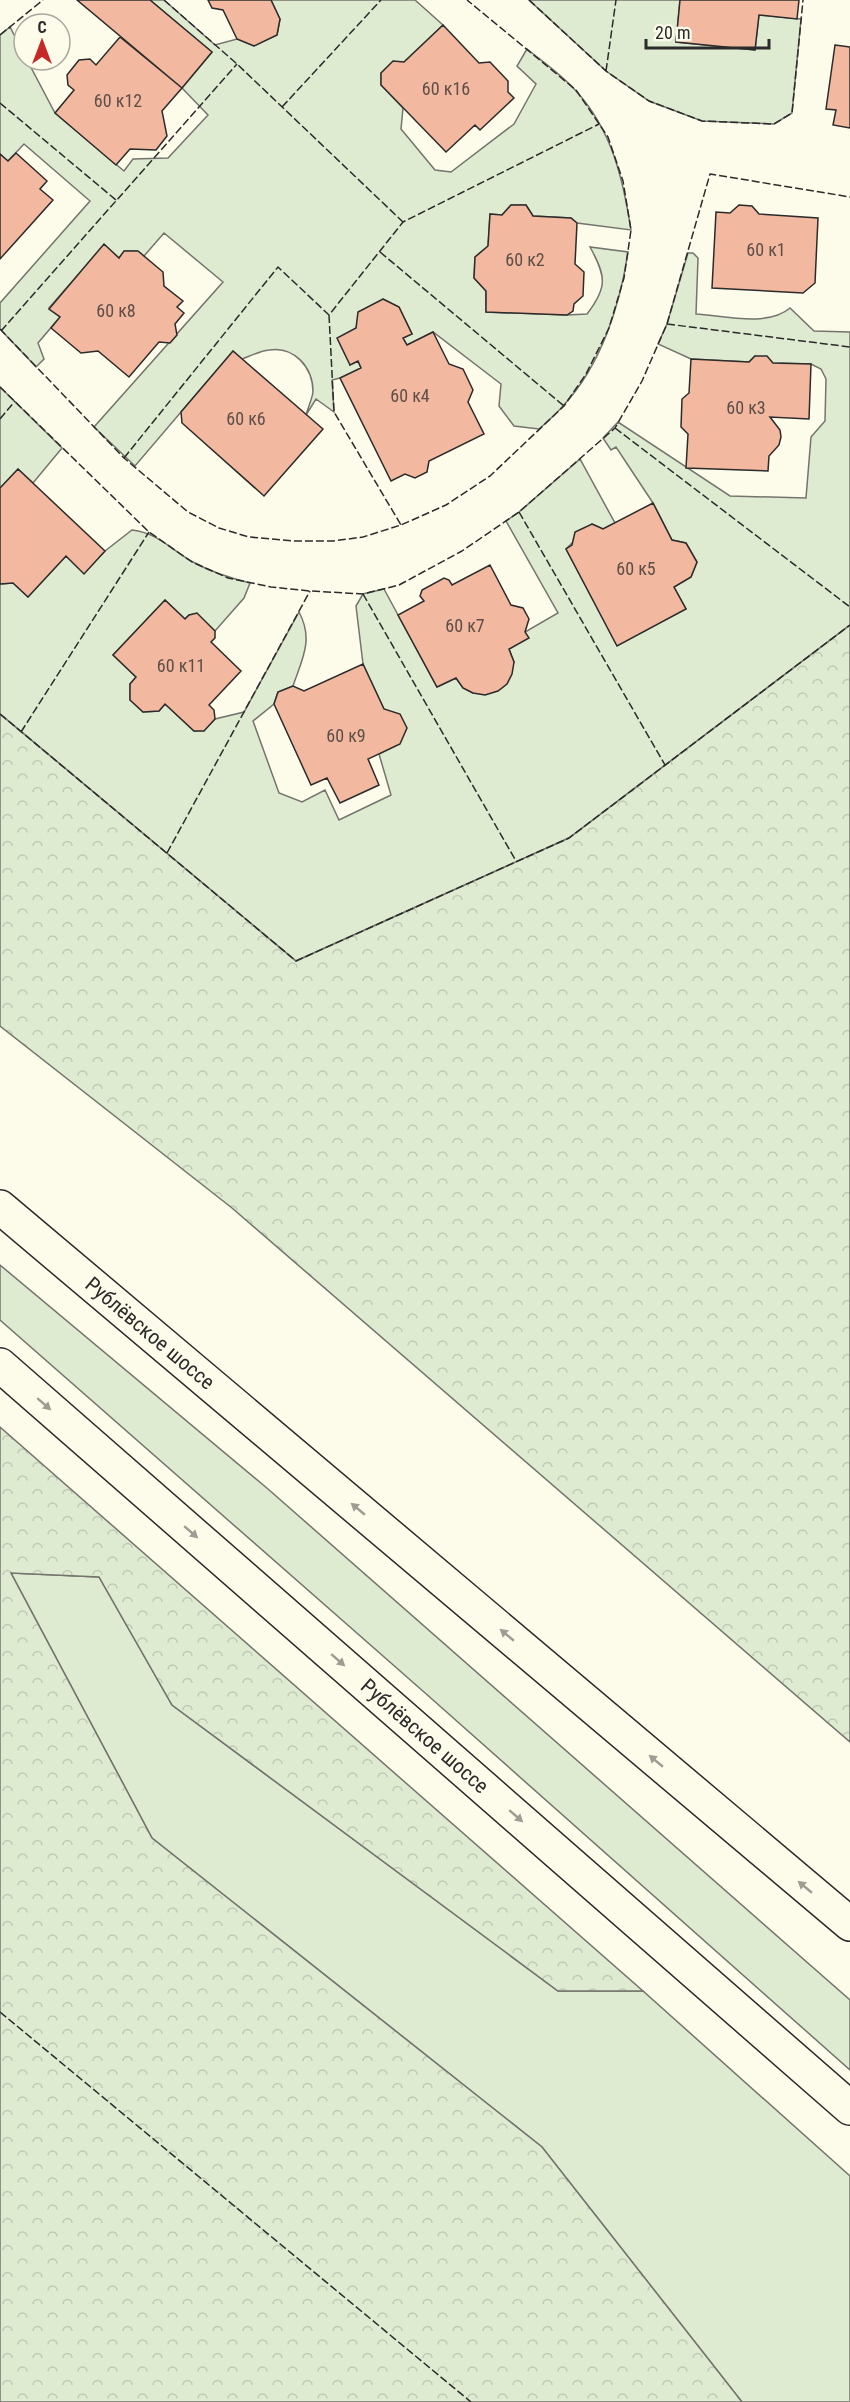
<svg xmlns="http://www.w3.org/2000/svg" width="850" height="2402" font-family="'Roboto Condensed',sans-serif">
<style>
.grass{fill:#deebd1;stroke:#74746e;stroke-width:1.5}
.forest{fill:url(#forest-crowns);stroke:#74746e;stroke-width:1.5}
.building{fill:#f2b8a0;stroke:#2b2b2b;stroke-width:1.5}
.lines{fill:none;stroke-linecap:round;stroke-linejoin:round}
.primary-casing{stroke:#2b2b2b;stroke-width:36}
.primary{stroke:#fdfbea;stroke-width:33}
.fence{stroke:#2b2b2b;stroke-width:1.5;stroke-dasharray:8 3;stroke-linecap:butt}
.oneway{fill:#9e9d94}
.labels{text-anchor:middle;stroke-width:4.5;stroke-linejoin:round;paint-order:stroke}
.number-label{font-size:18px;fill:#5d4e48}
.street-label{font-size:21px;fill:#2b2b2b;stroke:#fdfbea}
</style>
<defs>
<pattern id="forest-crowns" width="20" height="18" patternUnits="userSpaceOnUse" patternTransform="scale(1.5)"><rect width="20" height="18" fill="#deebd1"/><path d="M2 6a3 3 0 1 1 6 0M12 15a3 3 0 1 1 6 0" fill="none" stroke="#bfcab4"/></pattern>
</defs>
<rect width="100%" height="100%" fill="#fdfbea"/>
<!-- grass -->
<path class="grass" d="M 150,0 L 164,0 L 215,45 L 237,39 L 254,46 L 277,35 L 280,19 L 271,0 L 415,0 L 443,25 L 404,62 L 393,62 L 381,73 L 381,85 L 403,108 L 401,129 L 435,170 L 451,172 L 514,124 L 536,84 L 517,66 L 527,49 C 543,62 562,75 576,91 C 612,130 623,179 631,230 L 577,223 L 571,218 L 533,216 L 526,205 L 511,205 L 502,215 L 490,214 L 488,246 L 475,257 L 474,278 L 486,291 L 486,312 L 567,315 L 587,314 C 608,287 606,276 590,247 L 628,252 C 620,306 601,365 563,406 C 556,414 547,422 539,429 L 514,426 L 499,406 L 501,384 L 433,332 L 407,345 L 403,338 L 412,334 L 399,307 L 383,299 L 359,312 L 350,365 L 358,361 L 361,368 L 340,378 L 332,380 L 334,412 L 316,399 L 306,415 C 308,408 312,399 313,392 C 313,367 294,346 269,350 C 260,351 250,356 242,359 L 233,351 L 135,466 L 94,427 L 223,282 L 164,233 L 144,256 L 137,251 L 125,251 L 119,258 L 104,245 L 49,308 L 60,317 L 38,343 L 44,359 L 36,367 L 0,329 L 0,303 L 90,201 L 24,144 L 8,161 L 0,154 L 0,35 L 10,27 L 24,54 L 24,60 L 27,60 L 55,113 L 124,171 L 133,159 L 168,158 L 208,115 L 182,88 L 212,52 Z
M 529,0 L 680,0 L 676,42 L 755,50 L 759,15 L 801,19 L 792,113 L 774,124 L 702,121 L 649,101 L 606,71 Z
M 688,253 L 693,253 L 698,258 L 696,314 C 725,316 768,327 790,308 L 814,331 L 850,332 L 850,625 L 569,838 L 296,961 L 0,714 L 0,584 L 13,583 L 28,597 L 66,556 L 84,573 L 105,551 L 132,530 C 161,534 169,549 193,562 C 211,572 230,578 250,583 L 244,598 L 215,631 L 197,614 L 189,615 L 185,619 L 165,600 L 113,655 L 136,677 L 130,684 L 130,700 L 143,712 L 159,711 L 165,704 L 194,731 L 204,730 L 215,719 L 244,712 L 299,612 C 314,640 302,659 293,686 L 278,692 L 274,704 L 253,721 L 279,793 L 302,802 L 325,790 L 339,820 L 391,795 L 379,754 L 399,744 L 406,729 L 384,709 L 363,664 L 356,606 L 363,594 L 384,589 L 437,687 L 456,678 L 463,688 L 473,693 L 514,662 L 509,649 L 528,638 L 525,632 L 558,613 L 506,521 L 519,512 L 580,459 L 615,523 L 603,529 L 592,524 L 566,549 L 617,645 L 686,609 L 674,587 L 691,577 L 697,562 L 686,543 L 672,540 L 653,503 L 616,447 L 611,450 L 603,438 L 618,422 L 730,496 L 806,498 L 811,437 L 825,421 L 826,379 L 821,369 L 811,364 L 773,363 L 755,356 L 749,362 L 691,359 L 658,344 L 667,324 Z
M 0,387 L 62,448 L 33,483 L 18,469 L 0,488 Z
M 0,1265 L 268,1489 L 850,2000 L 850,2070 L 424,1692 L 0,1320 Z
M 11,1573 L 99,1577 L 172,1705 L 558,1991 L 643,1991 L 850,2176 L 850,2402 L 742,2402 L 542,2147 L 152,1838 Z"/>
<!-- forest -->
<path class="forest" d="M 850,625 L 850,1742 L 232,1208 L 0,1026 L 0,714 L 296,961 L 569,838 Z
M 0,1427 L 643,1991 L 558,1991 L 172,1705 L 99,1577 L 11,1573 L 152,1838 L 542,2147 L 742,2402 L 0,2402 Z"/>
<!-- building -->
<path class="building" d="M 77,0 L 150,0 L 212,52 L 182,88 Z
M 208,0 L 271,0 L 280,19 L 277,35 L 254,46 L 237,39 L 223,10 L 212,8 Z
M 680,0 L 799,0 L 797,19 L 759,15 L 755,50 L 676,42 Z
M 443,25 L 479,63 L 490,62 L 508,81 L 508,92 L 514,98 L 480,130 L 475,125 L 446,152 L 381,85 L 381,73 L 393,61 L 404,62 Z
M 120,37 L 182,88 L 162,111 L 167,136 L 156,150 L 130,149 L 116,165 L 55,113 L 74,90 L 68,85 L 67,75 L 79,60 L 90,59 L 96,65 Z
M 835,45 L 850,47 L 850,128 L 833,125 L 836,110 L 826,109 Z
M 16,153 L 47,181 L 40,189 L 53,200 L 0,259 L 0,154 L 8,161 Z
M 511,205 L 526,205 L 533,216 L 571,218 L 577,223 L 575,264 L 584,272 L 583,296 L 574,304 L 573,311 L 567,315 L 486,312 L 486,291 L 474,278 L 475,257 L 488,246 L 490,214 L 502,215 Z
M 739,205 L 752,206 L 759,214 L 818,218 L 815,283 L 803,293 L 712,288 L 716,212 L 730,213 Z
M 104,244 L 119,258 L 124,251 L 138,251 L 163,272 L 164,286 L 183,301 L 177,307 L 184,313 L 175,324 L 177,335 L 170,343 L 159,342 L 129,377 L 98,351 L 81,353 L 51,328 L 60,317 L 49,309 Z
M 383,299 L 399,307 L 412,334 L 403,338 L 407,345 L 433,332 L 449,364 L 463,369 L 473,390 L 468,402 L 484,434 L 429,461 L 427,472 L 415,478 L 405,474 L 391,481 L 340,378 L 361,368 L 358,361 L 350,365 L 337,338 L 356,328 L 358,312 Z
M 233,351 L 323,429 L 264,496 L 182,423 L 181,412 Z
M 755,356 L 767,356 L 773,363 L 811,364 L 809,419 L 770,417 L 780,430 L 781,437 L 779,445 L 769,456 L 768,471 L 686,468 L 688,434 L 681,427 L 682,399 L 689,393 L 691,359 L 749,362 Z
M 18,469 L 105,551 L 84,574 L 66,556 L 28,597 L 13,583 L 0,584 L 0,488 Z
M 653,503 L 672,540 L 686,543 L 697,562 L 691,577 L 674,587 L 686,609 L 617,646 L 566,549 L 572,545 L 575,532 L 592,524 L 603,529 Z
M 490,565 L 511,605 L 523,608 L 529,619 L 525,632 L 529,638 L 509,649 L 514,662 L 512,674 L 507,684 L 498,691 L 485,695 L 473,693 L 463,688 L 456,678 L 437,687 L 398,615 L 424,601 L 420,596 L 422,590 L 444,578 L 449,580 L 452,585 Z
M 165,600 L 185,619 L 189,615 L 197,613 L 215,631 L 215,638 L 211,642 L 241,671 L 209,705 L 214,710 L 215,719 L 204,731 L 194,731 L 165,704 L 159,711 L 143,712 L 130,700 L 130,684 L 136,677 L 113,655 Z
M 363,664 L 384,709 L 400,714 L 407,728 L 400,744 L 368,759 L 379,785 L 340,803 L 327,778 L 311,785 L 274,704 L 278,692 L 293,686 L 304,691 Z"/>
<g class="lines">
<defs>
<g id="primary">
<path id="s1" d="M 0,1207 L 850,1924"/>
<path id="s2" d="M 0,1365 L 850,2108"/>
</g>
</defs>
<!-- primary casing -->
<use href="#primary" class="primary-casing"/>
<!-- primary -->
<use href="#primary" class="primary"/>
<!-- fence -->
<path class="fence" d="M 164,0 L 237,64 L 403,222
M 529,0 L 606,71 L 649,101 L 702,121 L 774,124 L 792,113 L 803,0
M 0,35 L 43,0
M 606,71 L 616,0
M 0,103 L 116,200
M 282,107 L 381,0
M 380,252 L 564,406
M 329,315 L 334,412 L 401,525
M 667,324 L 850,347
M 0,329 L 124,458 L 188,512 L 219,528 L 249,537 L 294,541 L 333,541 L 363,537 L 401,525 L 446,505 L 490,476 L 564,406 L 586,374 L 609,328 L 624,278 L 631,230 L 623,181 L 608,137 L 576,90 L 467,0
M 1,331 L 237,64
M 0,387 L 149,532 L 192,562 L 228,578 L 271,587 L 310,591 L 363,594 L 399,585 L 462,551 L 519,512 L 615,428 L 642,381 L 667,324 L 710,174 L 850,197
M 0,419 L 15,401
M 615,428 L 850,607
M 124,458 L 278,267 L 329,315 L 403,222 L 599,124
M 519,512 L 665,765
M 363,594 L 516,861
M 0,714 L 296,961 L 569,838 L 850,625
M 21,732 L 149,532
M 167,853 L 310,591
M 0,2012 L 471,2402"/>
</g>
<!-- one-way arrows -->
<defs><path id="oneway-solid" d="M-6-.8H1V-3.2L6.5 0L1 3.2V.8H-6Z" transform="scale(1.5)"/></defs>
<g class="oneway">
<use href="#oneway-solid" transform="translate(44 1404) rotate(41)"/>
<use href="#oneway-solid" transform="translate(358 1509) rotate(-140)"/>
<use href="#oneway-solid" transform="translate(191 1532) rotate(41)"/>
<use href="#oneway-solid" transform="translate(507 1635) rotate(-140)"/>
<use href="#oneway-solid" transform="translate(338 1660) rotate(41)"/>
<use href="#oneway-solid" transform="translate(656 1761) rotate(-140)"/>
<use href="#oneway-solid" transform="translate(516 1816) rotate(41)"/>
<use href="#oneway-solid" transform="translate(805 1887) rotate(-140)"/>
</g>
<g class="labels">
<!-- number labels -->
<g class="number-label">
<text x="446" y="95">60 к16</text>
<text x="118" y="107">60 к12</text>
<text x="766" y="256">60 к1</text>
<text x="525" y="266">60 к2</text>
<text x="116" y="317">60 к8</text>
<text x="410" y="402">60 к4</text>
<text x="746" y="414">60 к3</text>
<text x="246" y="425">60 к6</text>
<text x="636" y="575">60 к5</text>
<text x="465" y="632">60 к7</text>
<text x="181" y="672">60 к11</text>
<text x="346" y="742">60 к9</text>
</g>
<!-- street labels -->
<g class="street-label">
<text dy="7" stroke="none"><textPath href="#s1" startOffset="196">Рублёвское шоссе</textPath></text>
<text dy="7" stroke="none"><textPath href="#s2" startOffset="564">Рублёвское шоссе</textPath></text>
</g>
</g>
<!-- north arrow -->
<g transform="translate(42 42)"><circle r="28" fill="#fdfbea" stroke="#a9a89e" stroke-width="1.5"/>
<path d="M0-4.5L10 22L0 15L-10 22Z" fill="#c62828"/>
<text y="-9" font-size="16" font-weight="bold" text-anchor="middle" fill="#2b2b2b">С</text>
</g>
<!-- scale -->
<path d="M646 39v9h123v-9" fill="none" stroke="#2b2b2b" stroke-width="3"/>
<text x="655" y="39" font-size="18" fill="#2b2b2b" stroke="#fdfbea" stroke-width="4.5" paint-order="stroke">20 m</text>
</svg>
